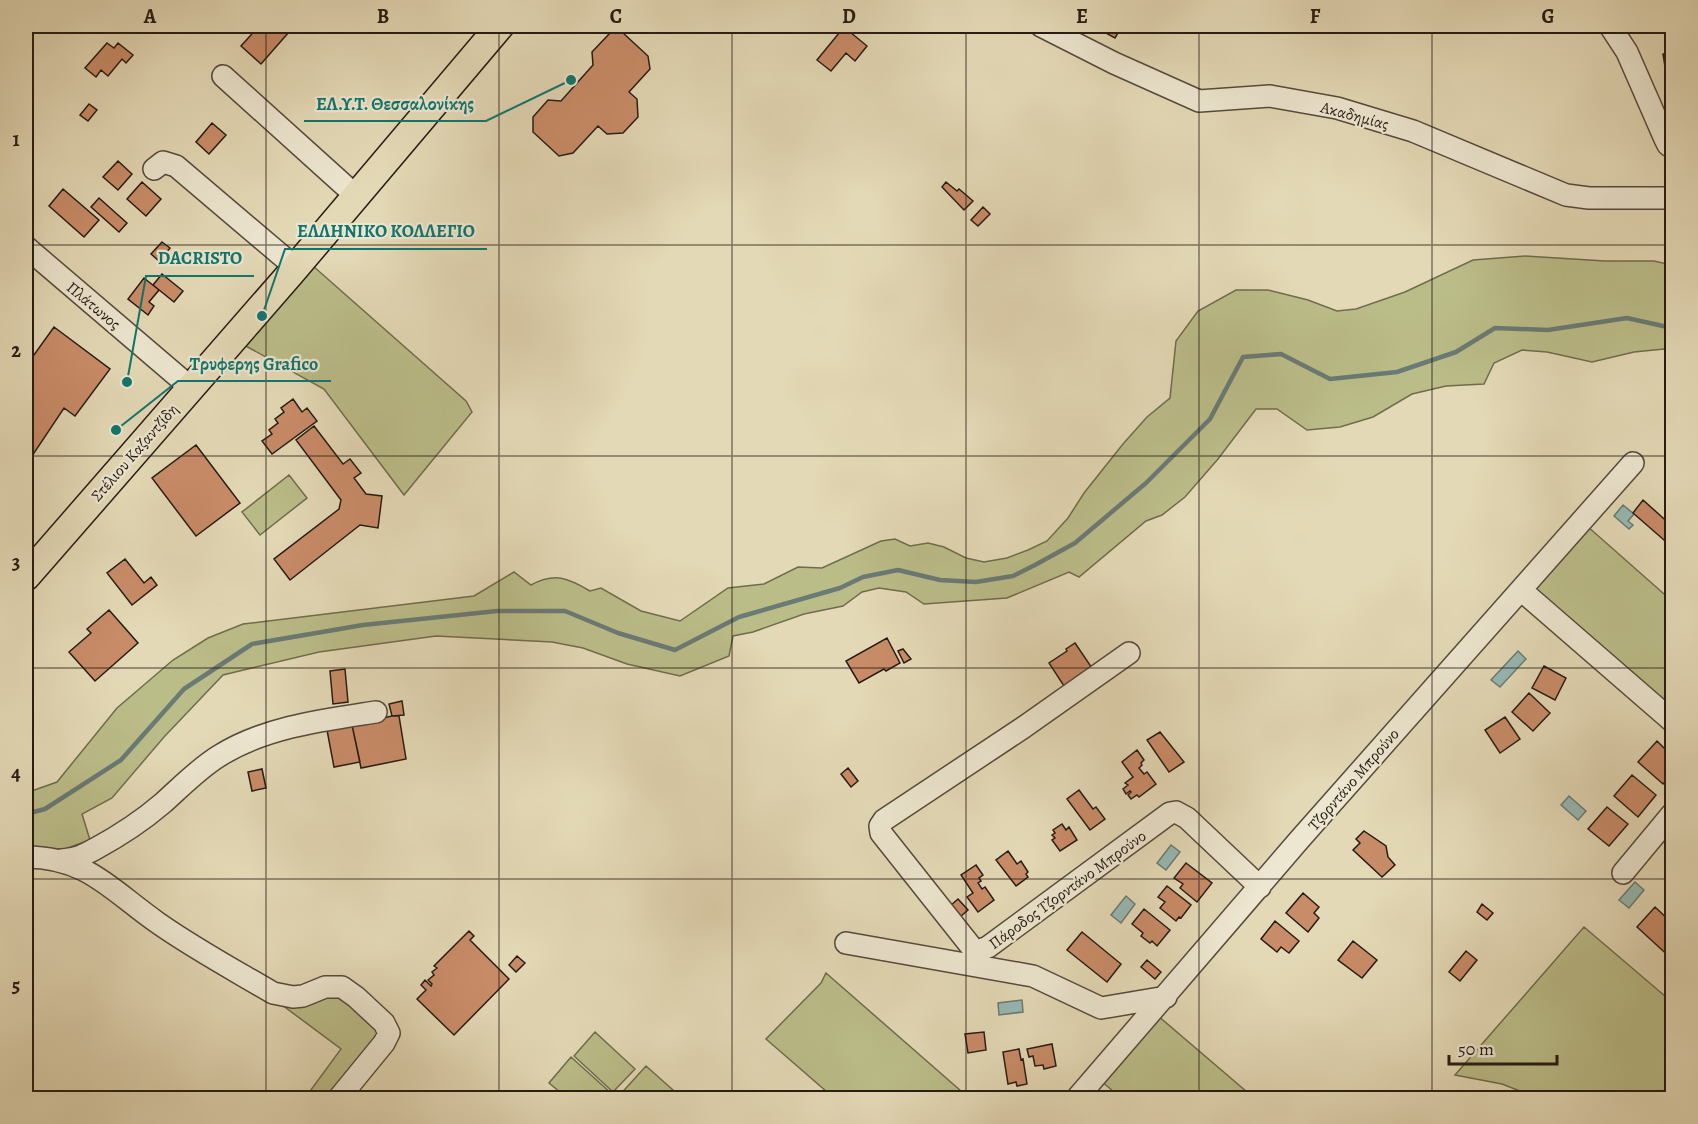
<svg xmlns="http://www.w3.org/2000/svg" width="1698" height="1124" font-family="Alegreya,serif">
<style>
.green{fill:#bbbd89;stroke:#706c4e;stroke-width:1.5}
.water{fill:#97b9b5;stroke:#6a7a75;stroke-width:1.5}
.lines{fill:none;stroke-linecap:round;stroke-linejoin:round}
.stream{stroke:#6a7a75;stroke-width:4.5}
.building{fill:#c98c68;stroke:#261b14;stroke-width:1.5}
.minor-casing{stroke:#564a3c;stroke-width:24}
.major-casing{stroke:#261b14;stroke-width:30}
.minor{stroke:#ede6d0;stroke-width:21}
.major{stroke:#e4d9b6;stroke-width:27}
.grid{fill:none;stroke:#261b14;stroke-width:1.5;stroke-opacity:0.55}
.labels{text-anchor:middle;stroke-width:4.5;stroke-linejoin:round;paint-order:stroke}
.street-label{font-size:16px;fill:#261b14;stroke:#ede6d0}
.leader{fill:none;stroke:#0f766e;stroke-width:2}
.callout-dot{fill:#0f766e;stroke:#ede6d0;stroke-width:2}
.callout-label{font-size:18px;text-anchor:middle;font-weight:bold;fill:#0f766e;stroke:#ede6d0;stroke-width:4.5;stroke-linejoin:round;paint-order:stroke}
.neatline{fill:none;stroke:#261b14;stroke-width:2}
.grid-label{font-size:20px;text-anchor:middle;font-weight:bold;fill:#261b14}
</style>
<rect width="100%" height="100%" fill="#e4d9b6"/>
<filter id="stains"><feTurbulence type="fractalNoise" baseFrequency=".00333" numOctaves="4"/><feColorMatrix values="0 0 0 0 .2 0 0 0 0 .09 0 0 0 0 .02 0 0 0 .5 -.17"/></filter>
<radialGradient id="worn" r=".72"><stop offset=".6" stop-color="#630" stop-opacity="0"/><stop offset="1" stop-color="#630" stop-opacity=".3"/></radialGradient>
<!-- green -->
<path class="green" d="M 1525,256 L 1605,261 L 1654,261 L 1672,265 L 1672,353 L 1664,349 L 1634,352 L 1592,362 L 1547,352 L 1522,350 L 1494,363 L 1484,384 L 1446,386 L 1412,394 L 1373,417 L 1340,427 L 1307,430 L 1277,409 L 1256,409 L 1218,459 L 1185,497 L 1162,515 L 1146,521 L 1079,577 L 1069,572 L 1007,598 L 924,604 L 906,592 L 879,588 L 862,592 L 843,606 L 804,614 L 753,632 L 733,636 L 729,656 L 680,676 L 627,664 L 583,648 L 552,642 L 436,636 L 319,652 L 223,675 L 164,737 L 112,798 L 82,814 L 90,840 L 56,852 L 26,851 L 26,793 L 57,782 L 117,708 L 173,660 L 208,638 L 243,624 L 474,596 L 514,572 L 531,585 C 555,572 568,578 590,591 L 601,588 L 641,611 L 680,621 L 728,588 L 764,584 L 798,567 L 822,568 L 881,541 L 895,539 L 910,546 L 928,543 L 944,547 L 966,558 L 984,562 L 1007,558 L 1028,550 L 1047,541 L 1068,518 L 1084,493 L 1123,444 L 1147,417 L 1170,398 L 1176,341 L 1198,311 L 1236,290 L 1268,290 L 1308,300 L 1337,311 L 1356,309 L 1405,292 L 1473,260 Z
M 313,266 L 466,401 L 472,412 L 404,495 L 324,389 L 244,345 Z
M 289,475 L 307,498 L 260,535 L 242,512 Z
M 1587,526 L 1672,601 L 1672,717 L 1528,591 Z
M 1584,927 L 1672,1002 L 1672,1098 L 1538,1098 L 1502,1084 L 1455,1075 Z
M 826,973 L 969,1098 L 834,1098 L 766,1039 L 821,983 Z
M 342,993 L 383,1033 L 331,1098 L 305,1098 L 341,1049 L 278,1002 Z
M 1157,1015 L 1254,1098 L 1121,1098 L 1100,1080 Z
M 595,1032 L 635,1069 L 613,1092 L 574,1056 Z
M 571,1057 L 612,1094 L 608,1098 L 567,1098 L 549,1083 Z
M 646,1066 L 682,1098 L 617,1098 Z"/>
<!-- water -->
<path class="water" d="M 1623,505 L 1634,514 L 1628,521 L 1633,525 L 1629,529 L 1614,516 Z
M 1518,651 L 1526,659 L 1500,687 L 1491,680 Z
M 1569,796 L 1586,811 L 1578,820 L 1561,805 Z
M 1171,845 L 1180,852 L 1166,870 L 1157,863 Z
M 1635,882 L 1644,890 L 1629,908 L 1619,900 Z
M 1126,896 L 1135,904 L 1121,923 L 1111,915 Z
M 1022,1000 L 1023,1012 L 999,1015 L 998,1003 Z"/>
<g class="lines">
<!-- stream -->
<path class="stream" d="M 26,814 L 45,809 L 121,760 L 184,689 L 252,644 L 363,625 L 497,611 L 565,611 L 618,633 L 675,650 L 739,617 L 840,588 L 863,577 L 898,570 L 940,580 L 976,582 L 1013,576 L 1035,565 L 1075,543 L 1146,483 L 1210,419 L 1243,357 L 1281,354 L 1330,379 L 1397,372 L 1456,352 L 1495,328 L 1548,330 L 1627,318 L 1672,328"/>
</g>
<!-- building -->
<path class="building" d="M 259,26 L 282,26 L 289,32 L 261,64 L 241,46 Z
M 1104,26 L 1122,26 L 1115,38 L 1102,31 Z
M 844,27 L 867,46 L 855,61 L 846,53 L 831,71 L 817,60 Z
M 622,32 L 648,56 L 650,69 L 629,92 L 637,99 L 638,117 L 623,133 L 607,134 L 598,126 L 573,153 L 559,156 L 533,132 L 533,117 L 548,100 L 561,101 L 593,65 L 592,52 L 610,33 Z
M 107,43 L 114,48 L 118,43 L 133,55 L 126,63 L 122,59 L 108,76 L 101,70 L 96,77 L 85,68 Z
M 1672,52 L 1672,72 L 1666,73 L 1663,54 Z
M 89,104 L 97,110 L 88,121 L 80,115 Z
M 212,123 L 226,135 L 209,154 L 196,142 Z
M 118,161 L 132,174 L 118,190 L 103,177 Z
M 142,182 L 161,199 L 146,216 L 127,199 Z
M 946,182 L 957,191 L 959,189 L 973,201 L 964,210 L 942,187 Z
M 63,189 L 99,220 L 84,237 L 49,206 Z
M 99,198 L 127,223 L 119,232 L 91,207 Z
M 983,207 L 990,214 L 978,226 L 971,220 Z
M 162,242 L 170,248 L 159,261 L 151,254 Z
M 162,274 L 183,291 L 174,302 L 153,285 Z
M 144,278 L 159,290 L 149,302 L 154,306 L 148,315 L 128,299 Z
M 54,327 L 110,369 L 75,416 L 64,408 L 26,465 L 26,366 Z
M 293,399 L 302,412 L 307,408 L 317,421 L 272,454 L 262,441 L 272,434 L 269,430 L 278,423 L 275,419 L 284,412 L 281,408 Z
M 314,426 L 343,464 L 350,459 L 361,473 L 354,478 L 366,494 L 382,496 L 378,528 L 360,525 L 290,580 L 274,559 L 339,509 L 341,500 L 296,440 Z
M 196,445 L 240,503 L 196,536 L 152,478 Z
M 1643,500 L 1672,526 L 1672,530 L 1664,540 L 1633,513 Z
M 125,559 L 144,583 L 151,577 L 157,585 L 132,605 L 107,573 Z
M 109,610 L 138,643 L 95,681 L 69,652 L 91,633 L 87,629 Z
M 887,638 L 900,663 L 886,671 L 884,669 L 859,683 L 846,661 Z
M 1075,643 L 1092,668 L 1064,686 L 1049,663 L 1067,651 L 1066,649 Z
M 903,649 L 911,659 L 904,663 L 898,651 Z
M 1544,666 L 1566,678 L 1555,700 L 1532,688 Z
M 345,669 L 348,702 L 333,704 L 330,671 Z
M 1529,693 L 1550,713 L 1533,731 L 1512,712 Z
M 402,701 L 404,715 L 392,716 L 389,704 Z
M 392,716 L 399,716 L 406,759 L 361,768 L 352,725 Z
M 1505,717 L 1520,739 L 1500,753 L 1485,730 Z
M 352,725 L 360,762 L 334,767 L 327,730 Z
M 1160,732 L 1184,762 L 1169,772 L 1147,740 Z
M 1657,741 L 1672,756 L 1672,773 L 1663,784 L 1638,762 Z
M 1137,750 L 1144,760 L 1141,763 L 1142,765 L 1139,768 L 1144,774 L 1147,772 L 1156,784 L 1139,797 L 1137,795 L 1131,799 L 1128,795 L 1131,792 L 1130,791 L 1126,794 L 1123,789 L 1128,785 L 1125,783 L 1133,777 L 1122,762 Z
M 848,768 L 858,781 L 851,787 L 841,774 Z
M 262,769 L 266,788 L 252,791 L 248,772 Z
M 1632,775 L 1656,795 L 1638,817 L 1614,796 Z
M 1079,790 L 1093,809 L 1096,807 L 1105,819 L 1090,830 L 1067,799 Z
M 1607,807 L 1628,824 L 1609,846 L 1588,829 Z
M 1062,824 L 1066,830 L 1069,827 L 1077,840 L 1060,851 L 1052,840 L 1055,838 L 1052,835 L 1055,833 L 1053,830 Z
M 1364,831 L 1386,846 L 1388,857 L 1395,865 L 1382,877 L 1353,850 L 1360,843 L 1356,839 Z
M 1008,851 L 1017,864 L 1021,861 L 1028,872 L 1026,874 L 1028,877 L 1016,886 L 996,860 Z
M 1186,863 L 1212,883 L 1197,902 L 1180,888 L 1183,884 L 1174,878 Z
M 976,865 L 983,875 L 979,878 L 981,881 L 978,883 L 982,889 L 985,887 L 994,900 L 978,912 L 967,897 L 973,893 L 961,875 Z
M 1167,886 L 1191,905 L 1181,918 L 1179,917 L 1176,921 L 1160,908 L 1165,902 L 1158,897 Z
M 1303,893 L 1319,907 L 1314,913 L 1319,918 L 1308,932 L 1286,913 Z
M 958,899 L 968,910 L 960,917 L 950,906 Z
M 1482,904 L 1493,913 L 1487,920 L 1477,912 Z
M 1655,907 L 1672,923 L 1672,959 L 1637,927 Z
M 1144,909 L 1170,930 L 1157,946 L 1152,941 L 1150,943 L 1141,936 L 1143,933 L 1132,924 Z
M 1275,921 L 1299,941 L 1289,953 L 1281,947 L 1277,952 L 1261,939 Z
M 469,931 L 474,936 L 470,940 L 509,979 L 454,1035 L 417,999 L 426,990 L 421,985 L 425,980 L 431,986 L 432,984 L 428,980 L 434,975 L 432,972 L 437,968 L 434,966 Z
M 1082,932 L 1121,964 L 1107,982 L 1067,950 Z
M 1353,941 L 1377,960 L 1362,978 L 1338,960 Z
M 1466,951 L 1477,960 L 1460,981 L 1449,972 Z
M 517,956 L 525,963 L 516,972 L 509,965 Z
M 1147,960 L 1161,972 L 1155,979 L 1141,967 Z
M 984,1032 L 986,1050 L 968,1053 L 965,1034 Z
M 1052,1044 L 1056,1066 L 1044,1069 L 1043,1065 L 1035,1066 L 1033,1056 L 1029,1057 L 1027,1049 Z
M 1019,1049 L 1021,1060 L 1023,1059 L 1027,1084 L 1017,1086 L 1016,1082 L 1008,1084 L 1003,1052 Z"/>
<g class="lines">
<defs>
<path id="minor" d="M 1041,26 L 1114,63 L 1199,101 L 1270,96 L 1337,108 L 1413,131 L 1566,195 L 1589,198 L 1672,198
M 1610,26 L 1627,52 L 1665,139 L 1668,145 L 1672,147
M 223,76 L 355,195
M 154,169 L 163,162 L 176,166 L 295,267
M 26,247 L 190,387
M 1521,590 L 1672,721
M 1129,653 L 1024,727 L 884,820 L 880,826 L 881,833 L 973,949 L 980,950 L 988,947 L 1170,813 L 1176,812 L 1187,818 L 1260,887
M 26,857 C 87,857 112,891 158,923 C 195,949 234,970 273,993 L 293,997 L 303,996 L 325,987 L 342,987 L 356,997 L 384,1023 L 389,1033 L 384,1043 L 339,1098
M 61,860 C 77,859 81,856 95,849 C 119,836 142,821 163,803 C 181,787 198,769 219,756 C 265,727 324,720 376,712
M 1623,873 L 1672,814
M 846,943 L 1033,976 L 1101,1008 L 1166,997
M 1077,1098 L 1300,839 L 1633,463"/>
<path id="major" d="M 26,577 L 291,273 L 500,26"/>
</defs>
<!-- minor casing -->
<use href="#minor" class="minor-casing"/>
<!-- major casing -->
<use href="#major" class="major-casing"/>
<!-- minor -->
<use href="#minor" class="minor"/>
<!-- major -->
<use href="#major" class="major"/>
</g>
<!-- grid -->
<path class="grid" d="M 266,26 L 266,1098M 499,26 L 499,1098M 732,26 L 732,1098M 966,26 L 966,1098M 1199,26 L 1199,1098M 1432,26 L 1432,1098M 26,245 L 1672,245M 26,456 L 1672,456M 26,668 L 1672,668M 26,879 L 1672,879"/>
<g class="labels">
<!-- street labels -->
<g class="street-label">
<text transform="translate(1355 115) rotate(15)" y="6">Ακαδημίας</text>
<text transform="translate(94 305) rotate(40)" y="6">Πλάτωνος</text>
<text transform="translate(134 452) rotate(-49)" y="6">Στέλιου Καζαντζίδη</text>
<text transform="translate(1353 779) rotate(-49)" y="6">Τζορντάνο Μπρούνο</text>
<text transform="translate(1067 889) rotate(-36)" y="6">Πάροδος Τζορντάνο Μπρούνο</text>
</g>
</g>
<!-- callouts -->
<path class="leader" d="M571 80L486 121H304M262 316L285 249H487M127 382L146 276H254M116 430L178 381H331"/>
<g class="callout-dot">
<circle cx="571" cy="80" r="6"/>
<circle cx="262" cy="316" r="6"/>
<circle cx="127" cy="382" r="6"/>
<circle cx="116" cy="430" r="6"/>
</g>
<g class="callout-label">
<text x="395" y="110">ΕΛ.Υ.Τ. Θεσσαλονίκης</text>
<text x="386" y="237">ΕΛΛΗΝΙΚΟ ΚΟΛΛΕΓΙΟ</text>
<text x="200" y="264">DACRISTO</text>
<text x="254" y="370">Τρυφερης Grafico</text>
</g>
<!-- margin -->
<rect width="1698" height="1124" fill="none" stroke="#e4d9b6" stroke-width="66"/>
<!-- scale -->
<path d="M1449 1055v9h108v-9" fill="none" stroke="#261b14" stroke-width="3"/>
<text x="1458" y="1055" font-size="18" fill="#261b14" stroke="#ede6d0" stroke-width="4.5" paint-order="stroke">50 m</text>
<rect x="33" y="33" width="1632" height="1058" class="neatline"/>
<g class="grid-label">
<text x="150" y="23">A</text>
<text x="383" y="23">B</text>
<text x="616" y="23">C</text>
<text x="849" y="23">D</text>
<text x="1082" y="23">E</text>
<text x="1315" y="23">F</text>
<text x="1548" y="23">G</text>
<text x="16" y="146">1</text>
<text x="16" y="357">2</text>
<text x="16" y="569">3</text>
<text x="16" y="780">4</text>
<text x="16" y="992">5</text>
</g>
<rect width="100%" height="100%" filter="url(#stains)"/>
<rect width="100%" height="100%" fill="url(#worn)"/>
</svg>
